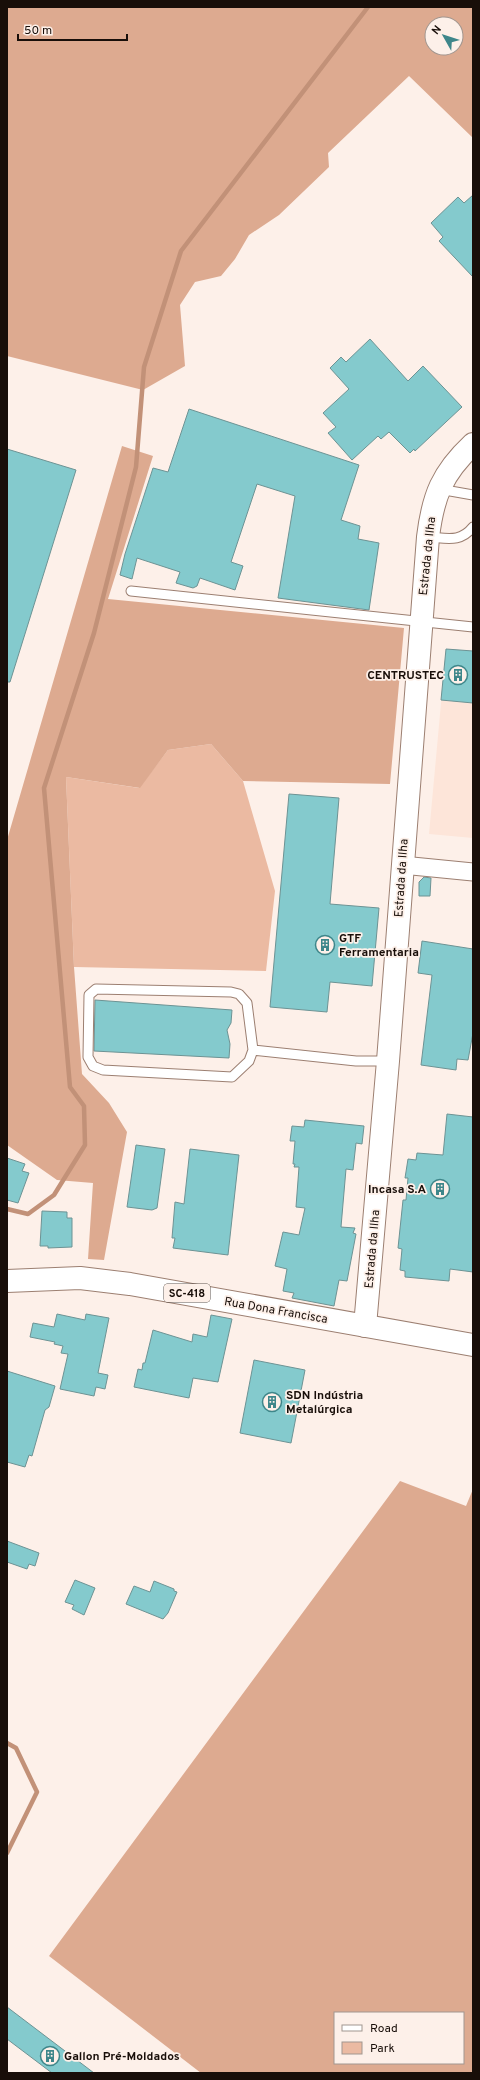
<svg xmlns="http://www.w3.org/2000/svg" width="480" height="2080" font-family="Overpass,sans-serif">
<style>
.built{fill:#fde5d9}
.green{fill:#ebbaa2}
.forest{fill:#ddaa90;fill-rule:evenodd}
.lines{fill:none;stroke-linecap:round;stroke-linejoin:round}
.stream{stroke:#c29178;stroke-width:4.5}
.building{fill:#84cacd;stroke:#6d9394}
.service-casing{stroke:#9c7f71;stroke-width:11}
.minor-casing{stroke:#9c7f71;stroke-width:19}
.tertiary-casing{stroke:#9c7f71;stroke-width:24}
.primary-casing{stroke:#9c7f71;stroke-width:24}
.service{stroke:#fff;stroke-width:9}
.minor{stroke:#fff;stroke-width:17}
.tertiary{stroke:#fff;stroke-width:22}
.primary{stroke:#fff;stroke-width:22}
.labels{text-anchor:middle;stroke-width:3.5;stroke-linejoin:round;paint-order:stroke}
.shield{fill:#fdf0e9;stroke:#5d524c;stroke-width:1}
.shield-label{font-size:11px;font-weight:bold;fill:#180e09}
.street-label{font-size:12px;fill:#180e09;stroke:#fdf0e9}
.poi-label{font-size:12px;font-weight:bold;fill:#180e09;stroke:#fdf0e9;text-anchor:start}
</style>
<rect width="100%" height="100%" fill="#fdf0e9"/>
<!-- built -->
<path class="built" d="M 446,649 L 473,651 L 473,838 L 429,834 Z"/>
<!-- green -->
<path class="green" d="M 211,744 L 243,781 L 275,891 L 266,971 L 74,967 L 66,777 L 139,788 L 168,750 Z"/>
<!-- forest -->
<path class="forest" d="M 7,7 L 473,7 L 473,138 L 409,76 L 328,153 L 329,167 L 279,215 L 249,235 L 235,259 L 221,276 L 195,282 L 180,305 L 185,366 L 143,390 L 7,356 ZM 432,24 L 456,24 L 456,48 L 432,48 Z
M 122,446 L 153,456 L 108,599 L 404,628 L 390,784 L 243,781 L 211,744 L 168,750 L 140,788 L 66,777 L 74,967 L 82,1074 L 109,1103 L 127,1132 L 104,1260 L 88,1259 L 93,1183 L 57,1180 L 7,1145 L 7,840 Z
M 400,1481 L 466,1506 L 473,1489 L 473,2073 L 201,2073 L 49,1956 ZM 335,2013 L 463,2013 L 463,2063 L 335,2063 Z"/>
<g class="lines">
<!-- stream -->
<path class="stream" d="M 7,1209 L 28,1214 L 54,1195 L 85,1145 L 84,1106 L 70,1087 L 44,788 L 94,633 L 136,467 L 144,367 L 181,251 L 368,7
M 7,1743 L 16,1748 L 37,1792 L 7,1853"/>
</g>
<!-- building -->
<path class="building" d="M 473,195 L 473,277 L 439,241 L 443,237 L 431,223 L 458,197 L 464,203 Z
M 370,339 L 408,381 L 423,366 L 462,407 L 415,451 L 414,449 L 410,453 L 389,432 L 381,439 L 378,436 L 352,460 L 328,433 L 336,427 L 323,413 L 349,389 L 330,368 L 341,357 L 346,362 Z
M 189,409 L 359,465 L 341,520 L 360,526 L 358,539 L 379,543 L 369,610 L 278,598 L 295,496 L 257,484 L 231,562 L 243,566 L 235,590 L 200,578 L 197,586 L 193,588 L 176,583 L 180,572 L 137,558 L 132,579 L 120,575 L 125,554 L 153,468 L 168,472 Z
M 7,449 L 76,470 L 10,682 L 7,682 Z
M 446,649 L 473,651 L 473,703 L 441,700 Z
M 289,794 L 339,798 L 330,904 L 379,908 L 372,986 L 330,982 L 327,1012 L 270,1007 Z
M 424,877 L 431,878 L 430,896 L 419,896 L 419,882 Z
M 422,941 L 473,949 L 473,1033 L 468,1060 L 457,1059 L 456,1070 L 421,1065 L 432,975 L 418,973 Z
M 95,1000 L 232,1010 L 231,1023 L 227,1030 L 230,1044 L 229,1058 L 94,1051 Z
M 447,1114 L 473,1117 L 473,1272 L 450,1269 L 449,1281 L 405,1277 L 405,1271 L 400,1270 L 402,1249 L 398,1248 L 403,1200 L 406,1200 L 408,1178 L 405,1178 L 408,1159 L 416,1160 L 417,1153 L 443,1155 Z
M 305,1120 L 364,1126 L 362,1144 L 356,1143 L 353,1170 L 346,1169 L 341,1227 L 355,1228 L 353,1233 L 356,1234 L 347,1281 L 339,1280 L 334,1306 L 292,1298 L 294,1293 L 283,1291 L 287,1269 L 275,1266 L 283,1232 L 299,1235 L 305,1208 L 296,1207 L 299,1167 L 294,1167 L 295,1164 L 293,1164 L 295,1141 L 290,1141 L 292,1126 L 304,1127 Z
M 136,1145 L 165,1149 L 157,1208 L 152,1210 L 127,1207 Z
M 190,1149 L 239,1155 L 228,1255 L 173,1248 L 175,1238 L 172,1238 L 175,1202 L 184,1204 Z
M 7,1158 L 25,1164 L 22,1171 L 29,1173 L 18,1203 L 7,1200 Z
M 42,1211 L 67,1212 L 67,1218 L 72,1218 L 72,1247 L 48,1248 L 48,1246 L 40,1246 Z
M 57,1314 L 85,1320 L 86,1314 L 109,1318 L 98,1373 L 108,1375 L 105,1389 L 96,1387 L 94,1396 L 60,1389 L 68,1354 L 61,1353 L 63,1346 L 54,1344 L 55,1342 L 30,1337 L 33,1323 L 54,1327 Z
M 211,1315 L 232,1319 L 218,1382 L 193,1378 L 189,1398 L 134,1387 L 138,1369 L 142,1370 L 143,1363 L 145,1363 L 153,1330 L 192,1342 L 193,1334 L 207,1337 Z
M 254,1360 L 305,1370 L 291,1443 L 240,1433 Z
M 7,1371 L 55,1386 L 49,1407 L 45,1410 L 32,1456 L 29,1455 L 25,1467 L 7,1462 Z
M 7,1541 L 39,1553 L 35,1566 L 29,1564 L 27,1569 L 7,1562 Z
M 75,1580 L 95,1588 L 84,1615 L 72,1609 L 74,1605 L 65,1602 Z
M 154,1581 L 174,1589 L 174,1591 L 177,1592 L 168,1613 L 163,1619 L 126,1604 L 134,1586 L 150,1592 Z
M 7,2007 L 94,2073 L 52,2073 L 7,2039 Z"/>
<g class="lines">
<defs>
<path id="service" d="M 439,489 L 473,495
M 428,537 C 447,538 460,543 473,527
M 131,591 L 473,627
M 96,989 L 231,992 L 239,994 L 247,1003 L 253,1050 L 249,1061 L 232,1077 L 103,1070 L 93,1066 L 88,1057 L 89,995 Z
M 253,1050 L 356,1061 L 388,1061"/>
<path id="minor" d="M 402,865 L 473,872"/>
<path id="tertiary" d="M 365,1326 L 388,1061 L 428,537 C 433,496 442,473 473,444"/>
<path id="primary" d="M 7,1281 L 80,1278 L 130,1284 L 473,1345"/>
</defs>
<!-- service casing -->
<use href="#service" class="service-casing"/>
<!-- minor casing -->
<use href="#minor" class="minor-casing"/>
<!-- tertiary casing -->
<use href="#tertiary" class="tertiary-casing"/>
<!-- primary casing -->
<use href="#primary" class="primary-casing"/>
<!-- service -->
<use href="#service" class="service"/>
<!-- minor -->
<use href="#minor" class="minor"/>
<!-- tertiary -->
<use href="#tertiary" class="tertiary"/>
<!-- primary -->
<use href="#primary" class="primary"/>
</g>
<!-- icons -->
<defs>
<symbol id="building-ring" viewBox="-11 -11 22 22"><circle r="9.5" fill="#fdf0e9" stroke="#3e868a" stroke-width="1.5"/><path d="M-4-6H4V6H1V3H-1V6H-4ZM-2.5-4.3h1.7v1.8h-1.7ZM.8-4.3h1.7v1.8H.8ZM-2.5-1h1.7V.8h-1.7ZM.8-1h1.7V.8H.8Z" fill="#3e868a"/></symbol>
</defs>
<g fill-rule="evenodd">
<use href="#building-ring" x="447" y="664" width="22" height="22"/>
<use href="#building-ring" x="314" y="934" width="22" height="22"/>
<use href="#building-ring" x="429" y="1178" width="22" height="22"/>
<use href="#building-ring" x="261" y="1391" width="22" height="22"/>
<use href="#building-ring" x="39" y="2045" width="22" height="22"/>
</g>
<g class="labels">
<!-- shield labels -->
<rect class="shield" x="164" y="1284" width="46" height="18" rx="3"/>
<g class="shield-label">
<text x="187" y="1297">SC-418</text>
</g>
<!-- street labels -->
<g class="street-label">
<text transform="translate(427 556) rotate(-84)" y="4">Estrada da Ilha</text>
<text transform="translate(401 878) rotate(-86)" y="4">Estrada da Ilha</text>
<text transform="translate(372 1249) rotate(-85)" y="4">Estrada da Ilha</text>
<text transform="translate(276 1310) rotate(10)" y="4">Rua Dona Francisca</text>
</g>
<!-- poi labels -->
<g class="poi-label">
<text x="444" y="679" text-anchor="end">CENTRUSTEC</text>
<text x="339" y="942">GTF<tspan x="339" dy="14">Ferramentaria</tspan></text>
<text x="426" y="1193" text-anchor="end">Incasa S.A</text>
<text x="286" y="1399">SDN Indústria<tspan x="286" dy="14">Metalúrgica</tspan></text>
<text x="64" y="2060">Gallon Pré-Moldados</text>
</g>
</g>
<!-- border -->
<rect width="480" height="2080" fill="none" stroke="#180e09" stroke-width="16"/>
<!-- legend -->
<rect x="334" y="2012" width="130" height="52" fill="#fdf0e9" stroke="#a1968f"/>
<rect x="342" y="2025" width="20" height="6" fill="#ffffff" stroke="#a1968f"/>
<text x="370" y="2032" font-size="12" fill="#180e09">Road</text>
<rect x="342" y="2042" width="20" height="12" fill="#ebbaa2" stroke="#a1968f"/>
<text x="370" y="2052" font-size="12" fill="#180e09">Park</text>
<!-- north arrow -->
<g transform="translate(444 36) rotate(309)"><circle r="19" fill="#fdf0e9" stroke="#a1968f"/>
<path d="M0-3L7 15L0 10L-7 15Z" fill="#3e868a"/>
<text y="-6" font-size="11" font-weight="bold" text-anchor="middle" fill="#180e09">N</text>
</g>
<!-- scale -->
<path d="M18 34v6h109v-6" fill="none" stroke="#180e09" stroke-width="2"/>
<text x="24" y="34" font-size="12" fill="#180e09" stroke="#fdf0e9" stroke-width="3" paint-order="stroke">50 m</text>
</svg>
